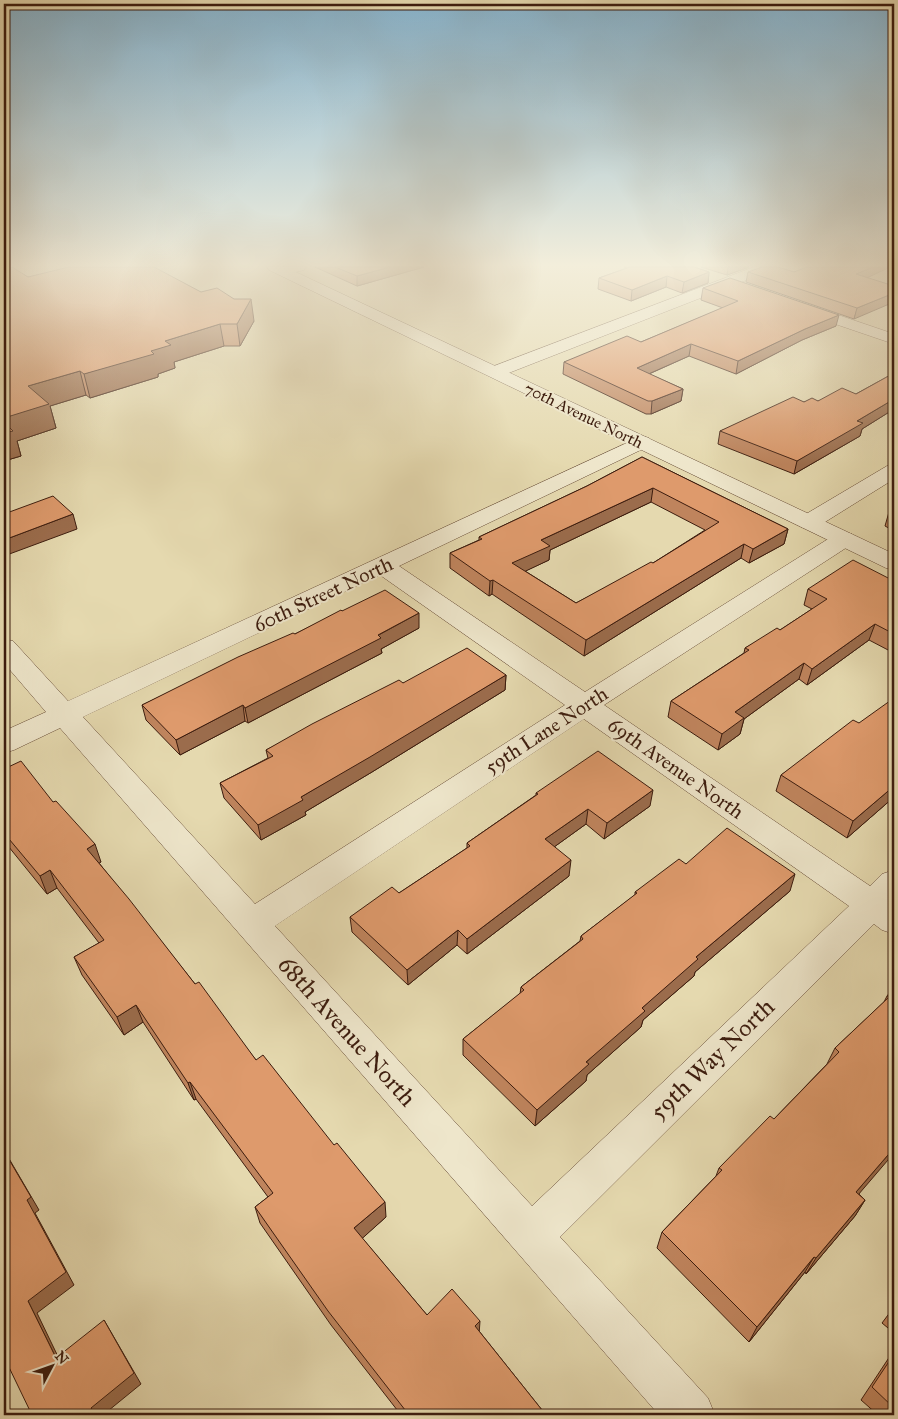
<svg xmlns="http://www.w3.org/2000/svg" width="898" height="1419" font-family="'IM FELL Great Primer',serif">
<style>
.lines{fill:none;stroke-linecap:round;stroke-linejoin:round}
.minor-casing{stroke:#664b36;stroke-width:1}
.tertiary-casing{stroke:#664b36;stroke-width:1}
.minor{fill:#eee6cb;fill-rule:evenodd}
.tertiary{fill:#eee6cb;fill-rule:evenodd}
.wall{fill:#bf845d;stroke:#3c1c0e;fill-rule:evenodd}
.shaded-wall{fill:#9b6c4c;stroke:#3c1c0e}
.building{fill:#de9a6c;stroke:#3c1c0e;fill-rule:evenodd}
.labels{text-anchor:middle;stroke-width:4;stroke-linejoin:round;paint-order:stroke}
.far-street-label{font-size:16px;fill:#3c1c0e;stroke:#eee6cb}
.street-label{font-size:20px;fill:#3c1c0e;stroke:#eee6cb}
.near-street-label{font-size:24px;fill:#3c1c0e;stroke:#eee6cb}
</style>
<rect width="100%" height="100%" fill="#e5d9af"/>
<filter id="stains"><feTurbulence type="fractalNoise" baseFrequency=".004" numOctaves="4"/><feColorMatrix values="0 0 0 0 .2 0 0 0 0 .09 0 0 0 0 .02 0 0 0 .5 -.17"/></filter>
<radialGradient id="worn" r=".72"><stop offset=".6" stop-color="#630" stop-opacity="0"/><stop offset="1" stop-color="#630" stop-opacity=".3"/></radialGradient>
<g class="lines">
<defs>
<path id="minor" d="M 282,267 L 306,267 L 304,270 L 283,275 L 278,274 L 276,271 Z
M 754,267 L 774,267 L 772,270 L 501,376 L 495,377 L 489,376 L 486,372 L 489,368 Z
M 803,303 L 894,334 L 894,344 L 797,311 L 795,308 L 797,305 Z
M 642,436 L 649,438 L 652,442 L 649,446 L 399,566 L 585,692 L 836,534 L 844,532 L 852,534 L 855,539 L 852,544 L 604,705 L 870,886 L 882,874 L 894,870 L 894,934 L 882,930 L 874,924 L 560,1237 L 708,1398 L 715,1415 L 659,1415 L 60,728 L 14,750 L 4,753 L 4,731 L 46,712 L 4,663 L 4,639 L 13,641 L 68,701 ZM 380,575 L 565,705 L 255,904 L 83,717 ZM 584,719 L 849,906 L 532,1206 L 275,926 Z
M 894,464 L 894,479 L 817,527 L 809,529 L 801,527 L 798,522 L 801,517 L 887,466 Z"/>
<path id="tertiary" d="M 267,267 L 285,267 L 894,554 L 894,570 L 886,568 L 269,270 Z"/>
</defs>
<!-- minor casing -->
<use href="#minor" class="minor-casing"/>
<!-- tertiary casing -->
<use href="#tertiary" class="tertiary-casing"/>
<!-- minor -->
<use href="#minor" class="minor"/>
<!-- tertiary -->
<use href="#tertiary" class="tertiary"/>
</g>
<!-- wall -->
<path class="wall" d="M 315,267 L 424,267 L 357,286 Z
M 624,267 L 694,267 L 709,272 L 708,283 L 682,293 L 666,287 L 631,301 L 598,289 L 599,278 L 627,268 Z
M 701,267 L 749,267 L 727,275 Z
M 4,268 L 28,277 L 254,321 L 240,346 L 224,346 L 174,362 L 175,368 L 158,374 L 158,377 L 90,398 L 86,395 L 50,406 L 56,428 L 17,441 L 21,456 L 4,461 Z
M 748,272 L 794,272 L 867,278 L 854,319 L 746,282 Z
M 703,288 L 836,326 L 802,340 L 736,374 L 689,356 L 649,374 L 683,389 L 681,401 L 651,414 L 646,414 L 563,374 L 564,362 L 641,342 L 723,308 L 701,300 Z
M 894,373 L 894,409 L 862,429 L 860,436 L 794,474 L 718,444 L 720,431 L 804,402 L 818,401 L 856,394 Z
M 642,457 L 788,529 L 784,544 L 749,563 L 741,558 L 584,656 L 492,594 L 489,596 L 450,568 L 450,553 L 479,540 L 479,537 L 587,486 ZM 651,502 L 705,530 L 653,563 L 576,603 L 525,571 L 549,560 L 550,550 Z
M 894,509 L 894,531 L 885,526 L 889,512 Z
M 894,581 L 894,647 L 890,651 L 869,640 L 807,685 L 799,679 L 744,719 L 740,734 L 718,750 L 668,717 L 671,701 L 744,653 L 745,648 L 780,630 L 812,609 L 804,605 L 808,589 Z
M 342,611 L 419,628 L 381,649 L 382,653 L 248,723 L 245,721 L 180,755 L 146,720 L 142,705 L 295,634 Z
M 506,675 L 505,690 L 372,772 L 305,812 L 306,815 L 261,840 L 224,798 L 220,783 L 268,758 L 266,750 L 403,683 Z
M 859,723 L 894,797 L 847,838 L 776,791 L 781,775 Z
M 4,769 L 53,802 L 101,862 L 99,863 L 195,984 L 256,1060 L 386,1217 L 362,1238 L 427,1315 L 479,1331 L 546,1415 L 401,1415 L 331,1325 L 260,1223 L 255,1207 L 268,1197 L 196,1099 L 194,1100 L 143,1022 L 124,1035 L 82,975 L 74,957 L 99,943 L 57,888 L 47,894 L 4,841 Z
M 536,793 L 650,806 L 604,839 L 586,824 L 554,847 L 569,876 L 467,954 L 457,945 L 408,985 L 352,932 L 350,917 L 399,893 L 467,848 L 467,843 L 536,795 Z
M 686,864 L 790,891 L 695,972 L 694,976 L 643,1020 L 641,1027 L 587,1075 L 586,1081 L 535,1126 L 463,1055 L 463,1039 L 520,994 L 521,987 L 580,941 L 581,936 L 635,895 L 635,892 Z
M 894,988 L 859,1194 L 865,1200 L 855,1216 L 806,1274 L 805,1272 L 749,1342 L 657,1248 L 662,1232 L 716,1176 L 719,1168 L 774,1119 L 827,1064 L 835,1048 L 884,1002 L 887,996 Z
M 894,1307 L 894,1333 L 882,1323 Z
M 894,1350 L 894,1415 L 878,1415 L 861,1400 Z"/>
<!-- shaded-wall -->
<path class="shaded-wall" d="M 390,267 L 424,267 L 357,286 L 357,276 Z
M 728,267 L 749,267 L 727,275 Z
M 873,267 L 890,267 L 854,284 L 856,274 Z
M 709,272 L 708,283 L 682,293 L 684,282 Z
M 667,276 L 666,287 L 631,301 L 632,290 Z
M 894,293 L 894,302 L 854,319 L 857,308 Z
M 251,299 L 254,321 L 240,346 L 237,324 Z
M 839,315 L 836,326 L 802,340 L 736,374 L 738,361 L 805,329 Z
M 220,324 L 224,346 L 174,362 L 175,368 L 158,374 L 158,377 L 90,398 L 84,374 L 151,351 L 165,341 Z
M 691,344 L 689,356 L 635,380 L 637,368 Z
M 80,371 L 86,395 L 50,406 L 56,428 L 17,441 L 21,456 L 4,461 L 4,418 L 28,386 Z
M 683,389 L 681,401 L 651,414 L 652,401 Z
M 894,399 L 894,409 L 862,429 L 860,436 L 794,474 L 797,461 L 857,421 Z
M 653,488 L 651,502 L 550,550 L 549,560 L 511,578 L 512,563 L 541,540 Z
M 73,514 L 77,529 L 4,556 L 4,540 Z
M 788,529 L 784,544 L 749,563 L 753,549 Z
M 744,544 L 741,558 L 584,656 L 586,640 Z
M 493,580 L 492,594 L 489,596 L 490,581 Z
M 419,613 L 419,628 L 381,649 L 382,653 L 248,723 L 245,708 Z
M 875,624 L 869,640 L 807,685 L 812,669 Z
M 894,638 L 894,647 L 890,651 Z
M 804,663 L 799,679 L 744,719 L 740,734 L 718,750 L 722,734 L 735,712 Z
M 506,675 L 505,690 L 372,772 L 305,812 L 306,815 L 261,840 L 258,825 L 301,797 Z
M 243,705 L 245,721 L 180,755 L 176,740 Z
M 894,786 L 894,797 L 847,838 L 853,821 Z
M 653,790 L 650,806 L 604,839 L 607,823 Z
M 588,809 L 586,824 L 543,855 L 545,839 Z
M 95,844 L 101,862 L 93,867 L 87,849 Z
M 571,860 L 569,876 L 467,954 L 467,939 Z
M 50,870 L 57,888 L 47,894 L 40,876 Z
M 795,874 L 790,891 L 695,972 L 694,976 L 643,1020 L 641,1027 L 587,1075 L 586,1081 L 535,1126 L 537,1110 L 642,1008 L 696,957 Z
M 458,930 L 457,945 L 408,985 L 407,970 Z
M 136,1005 L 143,1022 L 124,1035 L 117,1017 Z
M 190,1082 L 196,1099 L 194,1100 L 188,1083 Z
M 894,1148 L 894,1153 L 846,1209 L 856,1192 Z
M 4,1150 L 39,1210 L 35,1213 L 74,1285 L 37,1313 L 64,1369 L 56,1358 L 28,1301 L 27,1200 Z
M 865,1200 L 855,1216 L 806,1274 L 816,1258 Z
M 385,1202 L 386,1217 L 356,1244 L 354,1228 Z
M 814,1257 L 805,1272 L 749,1342 L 757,1327 Z
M 104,1320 L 141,1384 L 103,1415 L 95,1415 L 91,1408 Z
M 480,1321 L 479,1335 L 475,1326 Z
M 5,1359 L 12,1372 L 4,1363 L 4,1360 Z"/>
<!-- building -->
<path class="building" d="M 8,267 L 12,267 L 28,277 L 69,267 L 154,267 L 201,292 L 217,288 L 234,299 L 251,299 L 237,324 L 220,324 L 165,341 L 171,345 L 151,351 L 154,354 L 84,374 L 80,371 L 28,386 L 49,404 L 4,418 L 4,268 Z
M 335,267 L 390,267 L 357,276 Z
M 630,267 L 694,267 L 709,272 L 684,282 L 667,276 L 632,290 L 599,278 Z
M 762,267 L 778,267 L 794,272 L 807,267 L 873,267 L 856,274 L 894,286 L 894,293 L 857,308 L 748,272 Z
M 730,278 L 839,315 L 805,329 L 738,361 L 691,344 L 637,368 L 683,389 L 652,401 L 648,401 L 564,362 L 627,336 L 641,342 L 738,301 L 703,288 Z
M 894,373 L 894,399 L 857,421 L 863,423 L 797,461 L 720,431 L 793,397 L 804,402 L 812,398 L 818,401 L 842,388 L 856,394 Z
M 4,422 L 13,431 L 4,433 Z
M 642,457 L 788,529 L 753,549 L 744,544 L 586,640 L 493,580 L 490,581 L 450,553 L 482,539 L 479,537 L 587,486 ZM 653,488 L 719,522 L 653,563 L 651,562 L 576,603 L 512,563 L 550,546 L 541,540 Z
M 53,496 L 73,514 L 4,540 L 4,514 Z
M 894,509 L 894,515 L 889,512 Z
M 853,560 L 894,581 L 894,634 L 875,624 L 812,669 L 804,663 L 735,712 L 744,718 L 722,734 L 671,701 L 749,650 L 745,648 L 777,628 L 780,630 L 827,599 L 808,589 Z
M 385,590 L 419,613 L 378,635 L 381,638 L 245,708 L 243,705 L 176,740 L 142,705 L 238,657 L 293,633 L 295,634 L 341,610 L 342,611 Z
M 467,648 L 506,675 L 370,757 L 301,797 L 303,800 L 258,825 L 220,783 L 273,756 L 266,750 L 312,724 L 399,680 L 403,683 Z
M 894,698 L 894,786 L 853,821 L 781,775 L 853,720 L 859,723 Z
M 598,751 L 653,790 L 607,823 L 588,809 L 545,839 L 571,860 L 467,939 L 458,930 L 407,970 L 350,917 L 392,887 L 399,893 L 470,846 L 467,843 L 538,794 L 536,793 Z
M 21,761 L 53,802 L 56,801 L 95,844 L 87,849 L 129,899 L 195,984 L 199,982 L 256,1060 L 263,1055 L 334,1145 L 337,1143 L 385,1202 L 354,1228 L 427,1315 L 452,1289 L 480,1321 L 475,1326 L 546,1415 L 409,1415 L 328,1311 L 255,1207 L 273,1193 L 190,1082 L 188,1083 L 136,1005 L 117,1017 L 74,957 L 104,940 L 50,870 L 40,876 L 4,833 L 4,769 Z
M 727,828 L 795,874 L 696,957 L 698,959 L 642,1008 L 645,1011 L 586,1062 L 589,1064 L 537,1110 L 463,1039 L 524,990 L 521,987 L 583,939 L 581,936 L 637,893 L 635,892 L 679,859 L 686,864 Z
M 894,988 L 894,1148 L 856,1192 L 865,1200 L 816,1258 L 814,1257 L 757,1327 L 662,1232 L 722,1170 L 719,1168 L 770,1116 L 774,1119 L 839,1052 L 835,1048 L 889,997 L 887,996 Z
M 4,1151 L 31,1197 L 27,1200 L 66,1272 L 28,1301 L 56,1358 L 104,1320 L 134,1373 L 91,1408 L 95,1415 L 32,1415 L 5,1359 L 4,1360 Z
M 894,1354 L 894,1408 L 872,1387 Z"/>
<!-- sky -->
<linearGradient id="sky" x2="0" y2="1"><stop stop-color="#87b6d2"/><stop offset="0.57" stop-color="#f3eedb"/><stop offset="1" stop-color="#f3eedb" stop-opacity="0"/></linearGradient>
<rect width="898" height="465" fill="url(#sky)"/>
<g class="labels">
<!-- far-street labels -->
<g class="far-street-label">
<text transform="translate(584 415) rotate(26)" y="6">70th Avenue North</text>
</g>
<!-- street labels -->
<g class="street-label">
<text transform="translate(323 594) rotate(-25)" y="7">60th Street North</text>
<text transform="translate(546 730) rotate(-33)" y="7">59th Lane North</text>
<text transform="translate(676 768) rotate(35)" y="7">69th Avenue North</text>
</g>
<!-- near-street labels -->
<g class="near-street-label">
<text transform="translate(347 1031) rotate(48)" y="8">68th Avenue North</text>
<text transform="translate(712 1059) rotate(-44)" y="8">59th Way North</text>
</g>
</g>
<!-- margin -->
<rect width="898" height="1419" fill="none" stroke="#e5d9af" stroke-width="20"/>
<rect x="5" y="5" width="888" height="1409" fill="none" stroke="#3c1c0e" stroke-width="2.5"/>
<rect x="10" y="10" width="878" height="1399" fill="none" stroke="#3c1c0e"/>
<!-- north arrow -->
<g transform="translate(52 1366) rotate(49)" stroke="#eee6cb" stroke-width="4" paint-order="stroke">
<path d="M0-4L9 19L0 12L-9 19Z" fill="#3c1c0e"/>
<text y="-8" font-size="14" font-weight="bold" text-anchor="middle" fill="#3c1c0e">N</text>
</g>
<rect width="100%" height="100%" filter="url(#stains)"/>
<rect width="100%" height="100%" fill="url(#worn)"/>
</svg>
